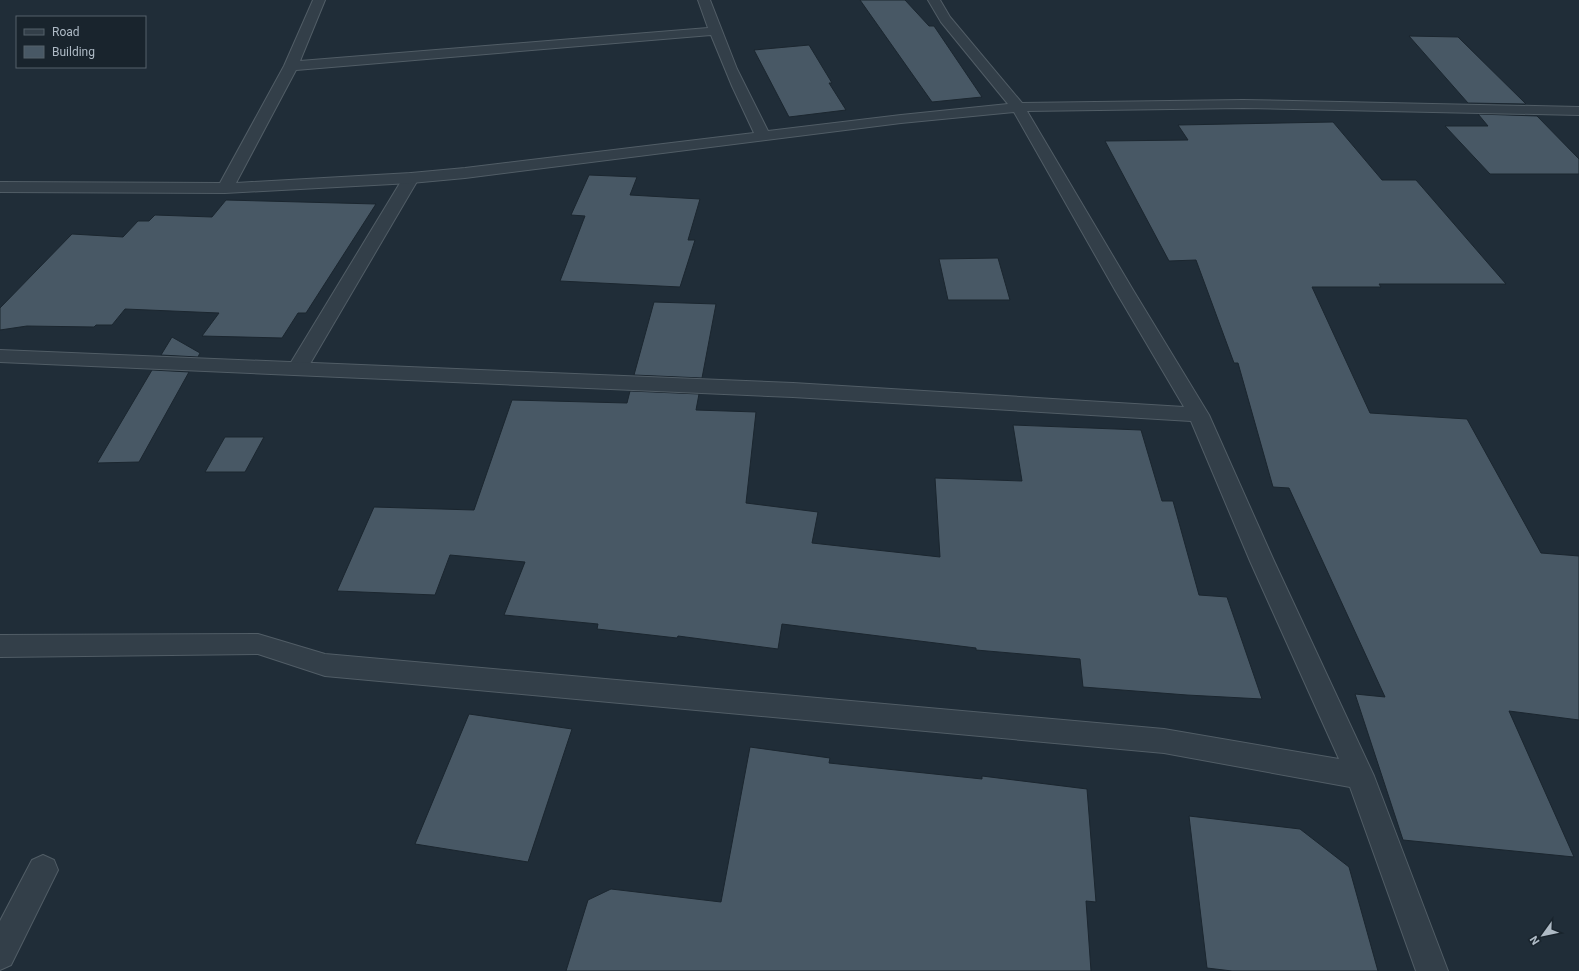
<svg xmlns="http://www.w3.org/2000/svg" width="1579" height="971" font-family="Roboto,sans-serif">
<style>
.building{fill:#485865;stroke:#1b262f}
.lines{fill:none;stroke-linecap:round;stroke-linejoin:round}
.service-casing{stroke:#515d66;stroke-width:2}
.minor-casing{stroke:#515d66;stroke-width:2}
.service{fill:#333f49;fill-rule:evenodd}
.minor{fill:#333f49;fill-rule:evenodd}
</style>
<rect width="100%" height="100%" fill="#202d38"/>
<!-- building -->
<path class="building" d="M 860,0 L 905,0 L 929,26 L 934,26 L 982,97 L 932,102 Z
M 1409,36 L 1458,37 L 1526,104 L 1468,103 Z
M 809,45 L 832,83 L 829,83 L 846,110 L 789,117 L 754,50 Z
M 1478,114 L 1537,116 L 1579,159 L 1579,174 L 1490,174 L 1445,126 L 1488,126 Z
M 1333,122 L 1382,180 L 1416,180 L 1506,284 L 1379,284 L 1381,287 L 1312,287 L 1370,413 L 1467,419 L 1541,553 L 1579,556 L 1579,720 L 1509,711 L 1574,857 L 1403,840 L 1355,694 L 1385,697 L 1289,488 L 1273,487 L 1238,363 L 1234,363 L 1196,260 L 1169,261 L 1105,141 L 1188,140 L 1178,125 Z
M 589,175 L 637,177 L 630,195 L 700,199 L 688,240 L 695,240 L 680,287 L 560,281 L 585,216 L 571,215 Z
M 226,200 L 376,204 L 306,313 L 298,313 L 282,338 L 202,336 L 219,313 L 125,309 L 112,325 L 96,325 L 94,327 L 27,326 L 0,330 L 0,308 L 72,234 L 123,237 L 138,221 L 149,221 L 155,215 L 212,217 Z
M 998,258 L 1010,300 L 948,300 L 939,259 Z
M 654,302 L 716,304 L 702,378 L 634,375 Z
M 172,337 L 200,353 L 198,357 L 161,355 Z
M 152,370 L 189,372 L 139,462 L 97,463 Z
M 630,391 L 699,394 L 696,410 L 756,412 L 746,503 L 818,512 L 812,543 L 940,557 L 935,478 L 1022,481 L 1013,425 L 1141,430 L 1162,501 L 1173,501 L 1199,595 L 1227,597 L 1262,699 L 1187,695 L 1083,687 L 1080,659 L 976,650 L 976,648 L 782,624 L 778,649 L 678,636 L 677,638 L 597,629 L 598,624 L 504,615 L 525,562 L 450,555 L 435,595 L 337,591 L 374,507 L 474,510 L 512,400 L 627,403 Z
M 225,437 L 264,437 L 245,472 L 205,472 Z
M 469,714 L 572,729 L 528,862 L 415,844 Z
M 750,747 L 830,758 L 829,763 L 982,779 L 982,776 L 1087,789 L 1096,902 L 1086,901 L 1091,971 L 566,971 L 588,900 L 611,889 L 721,902 Z
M 1189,816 L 1300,829 L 1349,867 L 1378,971 L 1232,971 L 1207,968 Z"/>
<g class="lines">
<defs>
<path id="service" d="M 411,173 L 416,175 L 419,178 L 307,369 L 304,373 L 297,375 L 290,373 L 287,369 L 403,178 L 406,175 Z
M 43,855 L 54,860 L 58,870 L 11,965 L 0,970 L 0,921 L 32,860 Z"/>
<path id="minor" d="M 313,0 L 325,0 L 300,61 L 708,28 L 698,0 L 710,0 L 737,69 L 768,131 L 901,115 L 1008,104 L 941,22 L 928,0 L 940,0 L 950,17 L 1022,103 L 1243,100 L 1579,107 L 1579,115 L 1243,108 L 1027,111 L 1133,290 L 1209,415 L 1274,561 L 1374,776 L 1448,971 L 1416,971 L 1350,787 L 1164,753 L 325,676 L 258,654 L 0,657 L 0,635 L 258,634 L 325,654 L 1164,729 L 1339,759 L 1250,561 L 1191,421 L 793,397 L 0,362 L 0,350 L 793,383 L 1184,407 L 1115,290 L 1014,112 L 901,123 L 465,178 L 411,183 L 225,193 L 0,192 L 0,182 L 220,183 L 284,66 ZM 711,35 L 732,86 L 754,133 L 465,168 L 411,173 L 236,183 L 296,70 Z"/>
</defs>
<!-- service casing -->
<use href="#service" class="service-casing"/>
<!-- minor casing -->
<use href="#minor" class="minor-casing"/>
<!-- service -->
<use href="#service" class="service"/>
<!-- minor -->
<use href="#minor" class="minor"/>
</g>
<!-- legend -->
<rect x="16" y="16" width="130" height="52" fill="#19242d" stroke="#55606a"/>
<rect x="24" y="29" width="20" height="6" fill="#333f49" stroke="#55606a"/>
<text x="52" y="36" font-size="12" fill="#aebac5">Road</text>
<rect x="24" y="46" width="20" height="12" fill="#485865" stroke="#55606a"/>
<text x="52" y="56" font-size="12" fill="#aebac5">Building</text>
<!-- north arrow -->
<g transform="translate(1543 935) rotate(237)" stroke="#19242d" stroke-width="3" paint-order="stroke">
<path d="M0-3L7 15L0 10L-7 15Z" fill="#aebac5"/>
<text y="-6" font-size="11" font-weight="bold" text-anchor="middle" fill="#aebac5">N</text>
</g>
</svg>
